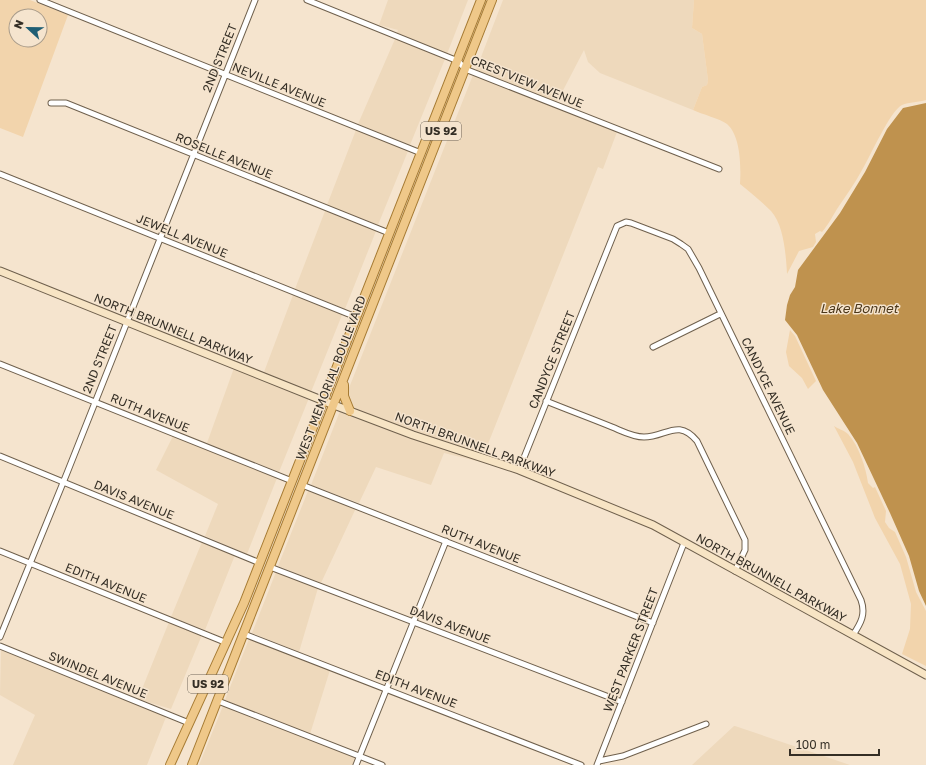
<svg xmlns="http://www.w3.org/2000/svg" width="926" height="765" font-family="'Golos Text',sans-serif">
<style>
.built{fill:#eed9bc}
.green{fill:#f2d4ac;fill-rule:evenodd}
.water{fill:#bf924e}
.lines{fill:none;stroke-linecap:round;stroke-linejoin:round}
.street-casing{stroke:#6f604d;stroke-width:7}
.secondary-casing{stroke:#6f604d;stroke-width:9}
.primary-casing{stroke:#a67b33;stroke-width:10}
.street{stroke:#fff;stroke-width:5}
.secondary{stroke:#f7e4c4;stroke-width:7}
.primary{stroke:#efc889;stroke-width:8}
.labels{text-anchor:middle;stroke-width:3;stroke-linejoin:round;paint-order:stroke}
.shield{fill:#f5e4ce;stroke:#6e6558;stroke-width:1}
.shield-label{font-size:11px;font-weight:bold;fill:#342e25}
.street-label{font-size:12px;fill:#342e25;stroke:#f5e4ce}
.water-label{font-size:13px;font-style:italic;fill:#4b371a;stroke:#f5e4ce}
</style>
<rect width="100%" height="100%" fill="#f5e4ce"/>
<!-- built -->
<path class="built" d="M 388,0 L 468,0 L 447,54 L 397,33 L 398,30 L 379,25 Z
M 503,0 L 694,0 L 692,28 L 702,34 L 708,80 L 707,85 L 702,87 L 693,110 L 600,73 L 588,62 L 584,50 L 557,102 L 476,70 Z
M 395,39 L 445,59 L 410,145 L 358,124 Z
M 473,75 L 617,132 L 603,169 L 598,167 L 484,454 L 414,432 L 353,409 L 347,393 Z
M 356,130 L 408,151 L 378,225 L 327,205 Z
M 325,211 L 376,231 L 345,309 L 295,289 Z
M 293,295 L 342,315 L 311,392 L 236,362 L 264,372 Z
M 234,368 L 309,398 L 279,472 L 207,443 Z
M 340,411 L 349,415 L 482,460 L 481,462 L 444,453 L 431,485 L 376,467 L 359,503 L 311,485 Z
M 173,436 L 277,478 L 247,554 L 205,536 L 218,504 L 156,470 Z
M 308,491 L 356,508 L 321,583 L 278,566 Z
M 202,542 L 235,555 L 205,630 L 171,617 Z
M 276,572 L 318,588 L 299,652 L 252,633 Z
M 169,622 L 202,635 L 171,709 L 138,699 Z
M 249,639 L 330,670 L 310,734 L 225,700 Z
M 1,650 L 166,717 L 147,765 L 13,765 L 35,715 L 0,695 Z
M 223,706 L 356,758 L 353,765 L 199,765 Z
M 734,726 L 735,726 L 850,765 L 692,765 Z"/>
<!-- green -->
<path class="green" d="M 0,0 L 30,0 L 68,15 L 23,137 L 0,128 ZM 16,16 L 40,16 L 40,40 L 16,40 Z
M 694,0 L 926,0 L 926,100 C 919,102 909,102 902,105 C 890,111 870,157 862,170 C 855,183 847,194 839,206 C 833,215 829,224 822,232 L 820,231 L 815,234 L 816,242 L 813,247 L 799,251 L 787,274 C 786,256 784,225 771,211 C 761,201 750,192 740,184 C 741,168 741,136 727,124 C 721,119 701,114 693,110 L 702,87 L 707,85 L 708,80 L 702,34 L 692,28 Z
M 790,330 L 795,336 L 816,381 L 808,389 L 802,378 L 789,366 L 786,352 Z
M 834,426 C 838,429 844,430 848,434 C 859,446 866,468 868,483 L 873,488 L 875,487 L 886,511 L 885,522 L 889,528 L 895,532 L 906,557 L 916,592 L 926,611 L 926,666 L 902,654 L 910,629 L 911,604 L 900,564 L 875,518 L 853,462 Z"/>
<!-- water -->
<path class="water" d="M 926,103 L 926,606 L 919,591 L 909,556 L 890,513 L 857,443 L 823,390 L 797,335 L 785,320 L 787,305 L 790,295 L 795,287 L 798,270 L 840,213 L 865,172 L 887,129 L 903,108 Z"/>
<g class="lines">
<defs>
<path id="street" d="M 40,0 L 421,153
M 307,0 L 458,61 L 465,69 L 719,169
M 51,103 L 66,103 L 389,233
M 0,174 L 356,317
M 653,347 L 720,314
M 0,364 L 292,481
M 546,401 C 568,410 590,418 612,427 C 622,431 633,437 644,437 C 666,437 678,418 697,441 L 745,540 L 745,550 L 735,571
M 0,456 L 260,563
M 519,470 L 617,226 L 626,222 L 631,223 L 673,239 L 681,244 L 688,249 L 699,268 L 861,600 C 866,614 861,623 853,635
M 302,485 L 653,623
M 0,551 L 227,643
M 270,567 L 622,702
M 244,634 L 581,765
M 0,637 L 67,473 L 255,0
M 0,646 L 189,723
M 218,701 L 382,765
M 599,761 L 623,756 L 706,724
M 356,765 L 446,541
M 597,765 L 684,543"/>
<path id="secondary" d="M 0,271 L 334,405 L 413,435 L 519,470 L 653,525 L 926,675"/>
<path id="primary" d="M 344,385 L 344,396 L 350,411
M 170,765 L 244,603 L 481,0
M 192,765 L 492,0"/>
</defs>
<!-- street casing -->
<use href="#street" class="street-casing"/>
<!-- secondary casing -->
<use href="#secondary" class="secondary-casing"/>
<!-- primary casing -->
<use href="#primary" class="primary-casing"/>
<!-- street -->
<use href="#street" class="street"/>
<!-- secondary -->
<use href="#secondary" class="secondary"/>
<!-- primary -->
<use href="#primary" class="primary"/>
</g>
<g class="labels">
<!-- shield labels -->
<g class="shield">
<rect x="421" y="122" width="40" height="18" rx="3"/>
<rect x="188" y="675" width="40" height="18" rx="3"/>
</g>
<g class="shield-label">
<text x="441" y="135">US 92</text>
<text x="208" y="688">US 92</text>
</g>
<!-- street labels -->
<g class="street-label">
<text transform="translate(220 58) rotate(-68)" y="4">2ND STREET</text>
<text transform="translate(527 82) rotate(22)" y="4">CRESTVIEW AVENUE</text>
<text transform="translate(279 85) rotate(22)" y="4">NEVILLE AVENUE</text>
<text transform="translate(224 156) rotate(22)" y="4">ROSELLE AVENUE</text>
<text transform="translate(182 236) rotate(22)" y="4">JEWELL AVENUE</text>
<text transform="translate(173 329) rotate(22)" y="4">NORTH BRUNNELL PARKWAY</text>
<text transform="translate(100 359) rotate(-68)" y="4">2ND STREET</text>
<text transform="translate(552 360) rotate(-68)" y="4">CANDYCE STREET</text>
<text transform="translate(331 378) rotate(-69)" y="4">WEST MEMORIAL BOULEVARD</text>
<text transform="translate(768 386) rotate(64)" y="4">CANDYCE AVENUE</text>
<text transform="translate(150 413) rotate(22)" y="4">RUTH AVENUE</text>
<text transform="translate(475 445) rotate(20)" y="4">NORTH BRUNNELL PARKWAY</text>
<text transform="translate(134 500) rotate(22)" y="4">DAVIS AVENUE</text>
<text transform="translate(481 544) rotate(22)" y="4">RUTH AVENUE</text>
<text transform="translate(771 578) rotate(29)" y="4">NORTH BRUNNELL PARKWAY</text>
<text transform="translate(106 583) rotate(22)" y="4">EDITH AVENUE</text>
<text transform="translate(450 625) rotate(21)" y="4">DAVIS AVENUE</text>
<text transform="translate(631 650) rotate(-69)" y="4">WEST PARKER STREET</text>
<text transform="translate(98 675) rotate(22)" y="4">SWINDEL AVENUE</text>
<text transform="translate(416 689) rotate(21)" y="4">EDITH AVENUE</text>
</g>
<!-- water labels -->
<g class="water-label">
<text x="859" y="313">Lake Bonnet</text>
</g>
</g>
<!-- north arrow -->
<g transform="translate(28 28) rotate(292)"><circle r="19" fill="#f5e4ce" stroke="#a89b8a"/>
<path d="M0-3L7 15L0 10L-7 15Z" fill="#1f5e74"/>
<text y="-6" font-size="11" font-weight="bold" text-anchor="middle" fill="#342e25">N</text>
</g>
<!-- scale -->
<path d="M790 749v6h89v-6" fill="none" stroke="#342e25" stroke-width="2"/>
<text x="796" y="749" font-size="12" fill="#342e25" stroke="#f5e4ce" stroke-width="3" paint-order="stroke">100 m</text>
</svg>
